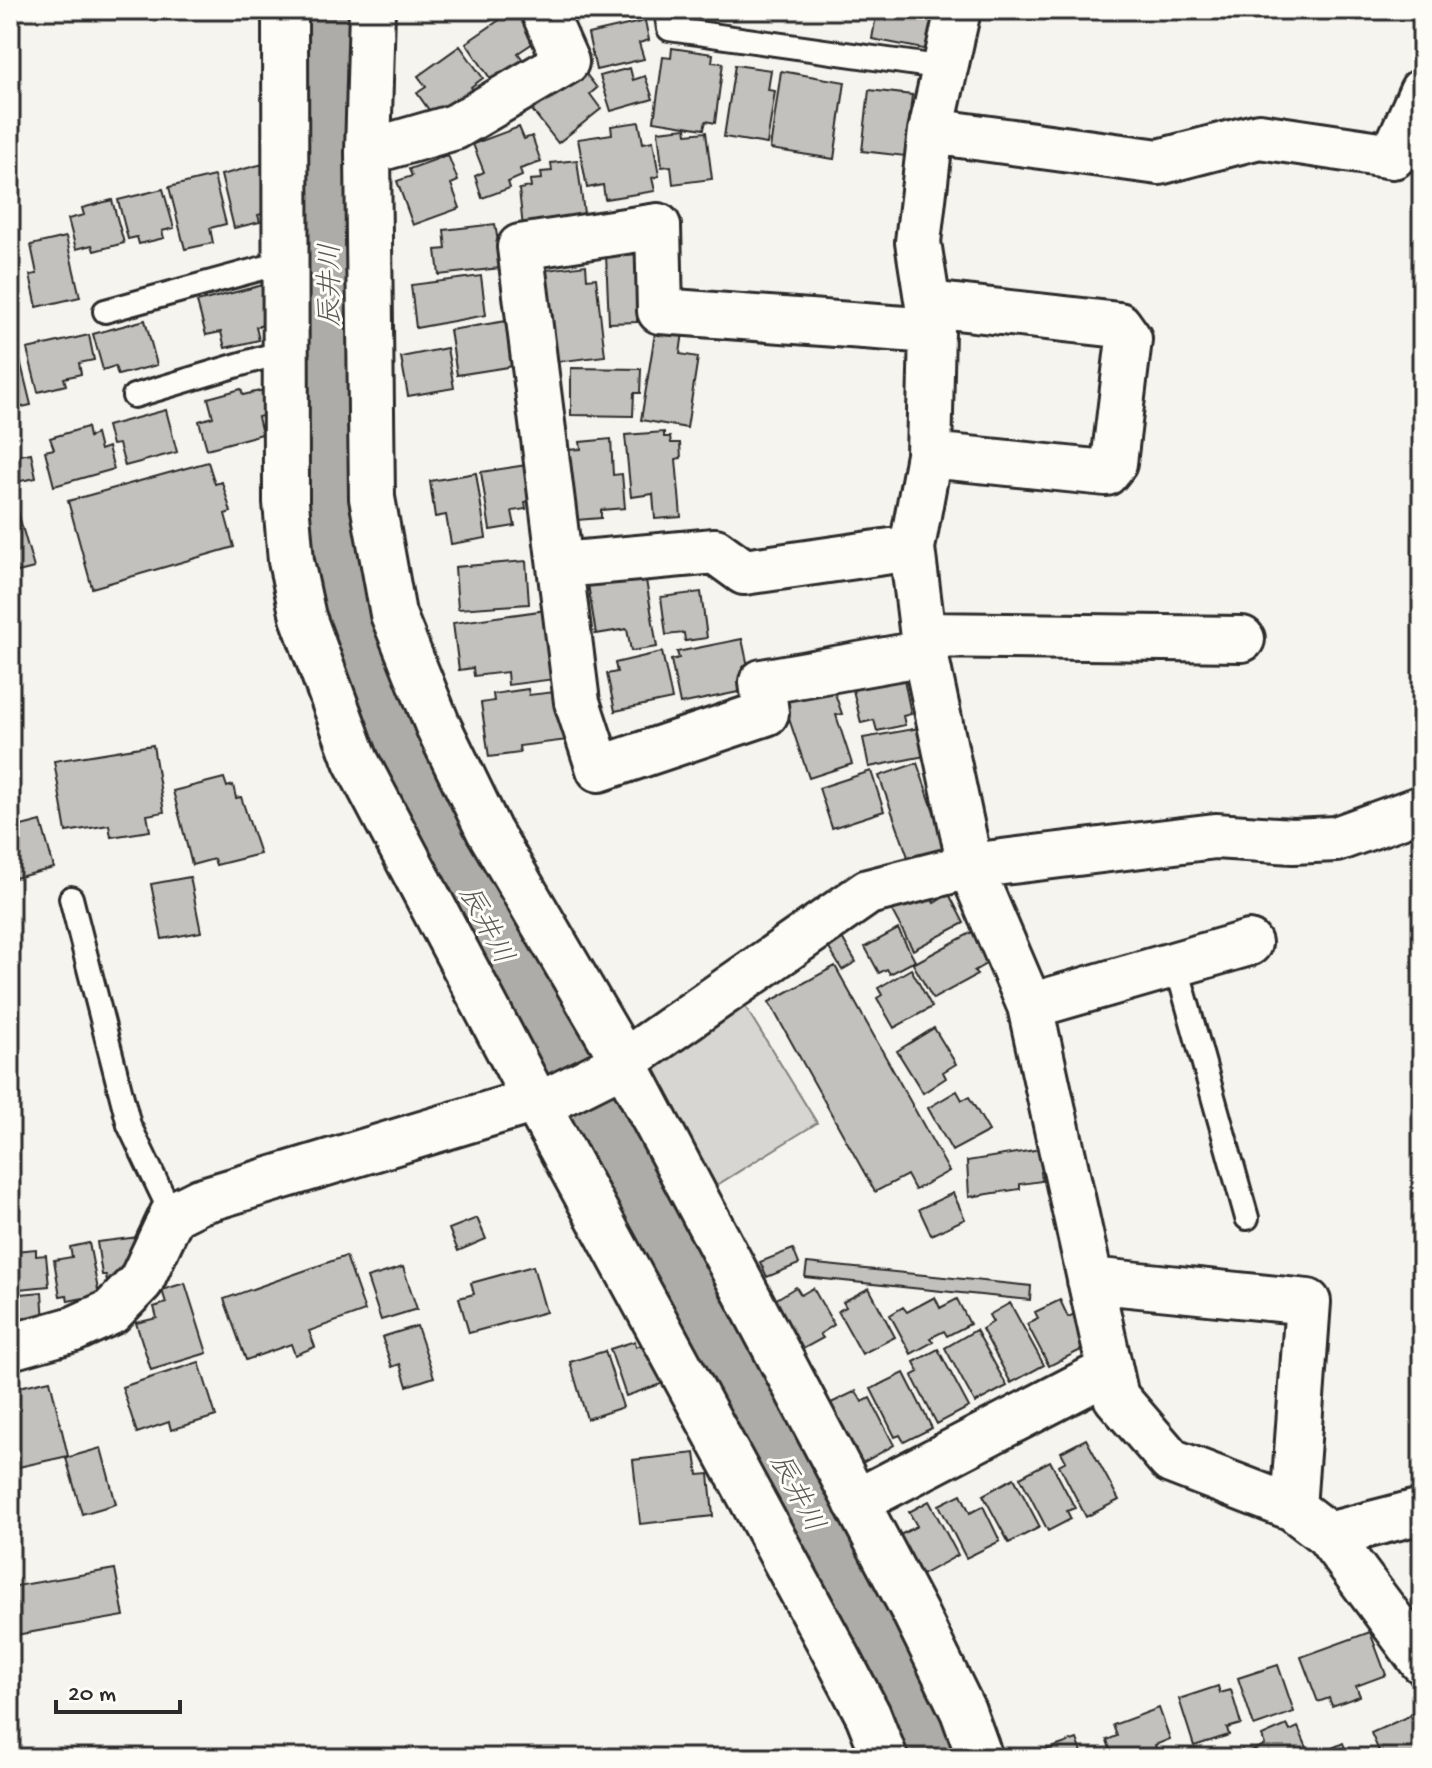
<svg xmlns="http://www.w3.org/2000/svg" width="1432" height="1768" font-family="'Gochi Hand','Klee One',sans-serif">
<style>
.green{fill:#d7d6d2;stroke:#81807e;stroke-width:2}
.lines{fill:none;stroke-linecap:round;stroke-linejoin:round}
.river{stroke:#adaca9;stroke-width:74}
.building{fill:#c2c1be;stroke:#2b2b2b;stroke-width:2}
.lane-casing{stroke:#2b2b2b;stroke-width:28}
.street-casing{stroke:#2b2b2b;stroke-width:50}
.lane{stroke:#fdfcf7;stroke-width:22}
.street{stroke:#fdfcf7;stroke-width:44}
.labels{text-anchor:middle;stroke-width:6;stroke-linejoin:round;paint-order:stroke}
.water-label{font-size:28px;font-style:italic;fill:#585857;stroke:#fdfcf7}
</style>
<rect width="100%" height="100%" fill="#f5f4ef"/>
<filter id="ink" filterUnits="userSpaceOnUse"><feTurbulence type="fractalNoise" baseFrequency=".0125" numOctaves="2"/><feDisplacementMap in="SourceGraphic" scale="16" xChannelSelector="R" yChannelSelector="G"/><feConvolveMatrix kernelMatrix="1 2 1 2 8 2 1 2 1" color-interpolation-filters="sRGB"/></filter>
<g filter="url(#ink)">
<!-- green -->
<path class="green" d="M 743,1003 L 817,1123 L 704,1193 L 650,1082 L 652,1062 Z"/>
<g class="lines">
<!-- river -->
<path class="river" d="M 328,10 L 328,506 L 348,620 L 411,780 L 494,927 L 648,1224 L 739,1378 L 886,1654 L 935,1758"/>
</g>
<!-- building -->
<path class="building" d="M 514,10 L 520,10 L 539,39 L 518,53 L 523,60 L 492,81 L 466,43 Z
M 612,10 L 648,10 L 648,12 L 615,20 Z
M 877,10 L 941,10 L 934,51 L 872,39 Z
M 645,21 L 649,40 L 639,43 L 644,59 L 596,70 L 588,34 Z
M 460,46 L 483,78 L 471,87 L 475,93 L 436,120 L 417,93 L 426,87 L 418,76 Z
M 672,48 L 713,54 L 712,62 L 723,63 L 715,123 L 706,121 L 704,129 L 654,121 L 663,57 L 671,58 Z
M 735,65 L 771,70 L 768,90 L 775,91 L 767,144 L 724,137 Z
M 630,68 L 633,80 L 645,76 L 653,99 L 611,111 L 600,76 Z
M 583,70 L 597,88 L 590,94 L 601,109 L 558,143 L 532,110 Z
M 781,71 L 845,82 L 834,159 L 770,149 Z
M 869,90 L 912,95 L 905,156 L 862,151 Z
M 639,122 L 643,143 L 653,141 L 659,176 L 652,178 L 655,191 L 605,199 L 603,185 L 587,188 L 578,139 L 612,134 L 611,126 Z
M 519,127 L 524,139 L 532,136 L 541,162 L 520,169 L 522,176 L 508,182 L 510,188 L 482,198 L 475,176 L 484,172 L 473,144 Z
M 686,128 L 687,134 L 706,132 L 712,179 L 673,184 L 671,166 L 662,167 L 658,131 Z
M 448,155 L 458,181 L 451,184 L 460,208 L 413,225 L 397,181 L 412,176 L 409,169 Z
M 577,160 L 585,221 L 523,228 L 519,189 L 531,187 L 530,180 L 542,179 L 541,172 L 552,171 L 551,163 Z
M 263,164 L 274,211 L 258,215 L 260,222 L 234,228 L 221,175 Z
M 214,176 L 226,224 L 210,228 L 213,243 L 185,249 L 169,187 Z
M 163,189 L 174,228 L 162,231 L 164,238 L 139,244 L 137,237 L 128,239 L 118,200 Z
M 112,200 L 124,243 L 94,251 L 92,245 L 76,249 L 68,219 L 84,215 L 82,208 Z
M 495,224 L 498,242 L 506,242 L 509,267 L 439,275 L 436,250 L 446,249 L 444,230 Z
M 66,237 L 80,297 L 37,307 L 30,275 L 37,274 L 31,245 Z
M 649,254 L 652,315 L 637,315 L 637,322 L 609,323 L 606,255 Z
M 586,265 L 587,279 L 596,278 L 605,356 L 556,362 L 546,270 Z
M 481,276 L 486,315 L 416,328 L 411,285 Z
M 263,285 L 273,322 L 256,327 L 259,340 L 225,348 L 221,332 L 206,335 L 197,302 Z
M 145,320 L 157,365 L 118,375 L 115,366 L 103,370 L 93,334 Z
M 513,320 L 520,365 L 457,375 L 450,330 Z
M 656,327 L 683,332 L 680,354 L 698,357 L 687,428 L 641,420 Z
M 89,335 L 94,360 L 79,363 L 81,374 L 64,378 L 66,385 L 38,392 L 27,349 Z
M 447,348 L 454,388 L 408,396 L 401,357 Z
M 19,356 L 31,405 L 13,409 L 17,423 L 10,425 L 10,358 Z
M 571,368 L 641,369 L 640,393 L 634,393 L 633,416 L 571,415 Z
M 241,389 L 243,395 L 264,390 L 271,414 L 258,417 L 262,434 L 207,449 L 199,421 L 213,417 L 208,398 Z
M 166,410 L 177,452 L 125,466 L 119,444 L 112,445 L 107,426 Z
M 87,427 L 89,437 L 96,434 L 100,450 L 108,447 L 114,469 L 54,486 L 45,451 L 54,449 L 50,438 Z
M 664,432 L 664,437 L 670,437 L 671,443 L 680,443 L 681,458 L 676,459 L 681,517 L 655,519 L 653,494 L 631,497 L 625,435 Z
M 611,439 L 613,475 L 622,474 L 625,508 L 601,510 L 601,518 L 577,520 L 576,503 L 569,504 L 565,450 L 581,449 L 580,442 Z
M 31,453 L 36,478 L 10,483 L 10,457 Z
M 208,462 L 215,484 L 222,482 L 231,512 L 225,514 L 234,547 L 92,588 L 68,501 Z
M 533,464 L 539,500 L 525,502 L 526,509 L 512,511 L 515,526 L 490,530 L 481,472 Z
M 476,473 L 486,538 L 451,544 L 446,515 L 435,517 L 430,481 Z
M 10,499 L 13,511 L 17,509 L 34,568 L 10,574 L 14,586 L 10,587 Z
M 526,561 L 529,604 L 458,609 L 455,567 Z
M 645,574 L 657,647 L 631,651 L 627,629 L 596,634 L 588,584 Z
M 701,592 L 707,638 L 685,641 L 684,633 L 666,635 L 661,597 Z
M 554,609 L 563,678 L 508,685 L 507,672 L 474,676 L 473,668 L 459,670 L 453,623 Z
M 742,639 L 753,689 L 680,704 L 671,660 L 679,658 L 677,652 Z
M 662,652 L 672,699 L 615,711 L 607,674 L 617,672 L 615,663 Z
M 904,679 L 911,714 L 903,716 L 905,725 L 877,731 L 874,720 L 861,723 L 853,690 Z
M 831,682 L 842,714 L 836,715 L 852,764 L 809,778 L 782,698 Z
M 528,689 L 529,695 L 555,692 L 568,740 L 519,746 L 520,753 L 489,757 L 481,703 L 494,701 L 493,694 Z
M 925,727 L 930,755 L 869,767 L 863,738 Z
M 153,745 L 164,812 L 147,815 L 150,831 L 111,837 L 109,825 L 66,832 L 54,761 Z
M 917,763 L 949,855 L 912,868 L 879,776 Z
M 871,771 L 884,811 L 832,828 L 819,788 Z
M 224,778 L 227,787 L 233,785 L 236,798 L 241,797 L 260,854 L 216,865 L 214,859 L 192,865 L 173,791 Z
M 41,821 L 54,868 L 15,878 L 10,861 L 10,829 Z
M 190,877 L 201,932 L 162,939 L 151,884 Z
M 928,892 L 934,903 L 949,894 L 964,923 L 913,950 L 892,911 Z
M 898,929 L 915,961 L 890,974 L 887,969 L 879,973 L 865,947 Z
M 976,930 L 993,960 L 974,971 L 977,975 L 933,999 L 913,964 Z
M 841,936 L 856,962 L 842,970 L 827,945 Z
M 835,966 L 949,1171 L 915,1190 L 907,1175 L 875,1192 L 769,1002 Z
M 911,969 L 932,1007 L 894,1028 L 877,998 L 882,995 L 878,988 Z
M 934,1028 L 956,1064 L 943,1072 L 946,1078 L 923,1093 L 897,1051 Z
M 957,1091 L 962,1100 L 969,1097 L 989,1131 L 952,1151 L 928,1108 Z
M 1041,1149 L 1045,1171 L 1041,1172 L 1042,1181 L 1020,1184 L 1020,1189 L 969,1197 L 967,1161 Z
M 953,1193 L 965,1219 L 931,1235 L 919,1209 Z
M 477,1218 L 486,1239 L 458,1251 L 449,1229 Z
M 139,1237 L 133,1279 L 107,1282 L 106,1275 L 102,1275 L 97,1242 Z
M 89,1243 L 99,1295 L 68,1301 L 67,1295 L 60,1296 L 54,1260 L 72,1257 L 70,1247 Z
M 36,1249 L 36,1256 L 46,1255 L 49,1286 L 19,1289 L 18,1284 L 10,1285 L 10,1259 L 14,1258 L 14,1251 Z
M 793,1249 L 799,1264 L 767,1277 L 760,1262 Z
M 346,1256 L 365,1311 L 309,1331 L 315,1347 L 295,1355 L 291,1344 L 246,1360 L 224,1299 Z
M 807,1263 L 1031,1286 L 1030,1300 L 805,1277 Z
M 533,1266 L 546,1312 L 469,1333 L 459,1298 L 474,1294 L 471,1283 Z
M 403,1267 L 417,1309 L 381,1320 L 367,1278 Z
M 185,1283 L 207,1353 L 151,1370 L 136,1323 L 157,1318 L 154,1307 L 166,1303 L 162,1290 Z
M 796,1287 L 801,1295 L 813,1288 L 834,1325 L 820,1334 L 823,1338 L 803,1349 L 775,1300 Z
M 869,1288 L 895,1337 L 862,1354 L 838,1311 L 846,1307 L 843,1302 Z
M 42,1292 L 44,1323 L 10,1332 L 10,1295 Z
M 935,1297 L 940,1308 L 957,1299 L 970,1324 L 947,1336 L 944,1331 L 930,1338 L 933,1342 L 911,1354 L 890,1315 L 903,1307 L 907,1312 Z
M 1060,1300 L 1068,1317 L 1077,1313 L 1093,1344 L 1049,1366 L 1027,1324 L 1038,1318 L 1035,1312 Z
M 1010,1303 L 1044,1365 L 1011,1383 L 982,1329 L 993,1322 L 989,1315 Z
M 417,1326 L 434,1377 L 407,1386 L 400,1364 L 392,1367 L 382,1337 Z
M 976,1330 L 1007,1386 L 975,1403 L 945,1348 Z
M 635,1341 L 636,1347 L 653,1341 L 667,1382 L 626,1396 L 610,1349 Z
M 938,1349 L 969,1407 L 937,1424 L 912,1376 L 919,1372 L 914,1362 Z
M 605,1351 L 623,1407 L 587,1419 L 570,1362 Z
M 199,1362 L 216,1416 L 171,1430 L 169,1422 L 137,1433 L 122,1387 Z
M 904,1373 L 932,1428 L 904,1442 L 900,1435 L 895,1437 L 871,1389 Z
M 50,1380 L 68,1456 L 14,1468 L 10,1458 L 10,1389 Z
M 856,1391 L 862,1402 L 870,1398 L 894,1445 L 862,1463 L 831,1403 Z
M 1086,1439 L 1119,1500 L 1086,1517 L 1059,1465 L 1066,1461 L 1061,1452 Z
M 101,1448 L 116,1504 L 82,1514 L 66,1458 Z
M 695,1453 L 698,1475 L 709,1474 L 713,1516 L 640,1524 L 633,1460 Z
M 1050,1461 L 1075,1508 L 1067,1511 L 1071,1519 L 1048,1531 L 1020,1477 Z
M 1014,1478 L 1040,1527 L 1009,1543 L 983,1495 Z
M 961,1494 L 970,1513 L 983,1506 L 1000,1541 L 966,1558 L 939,1505 Z
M 929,1501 L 958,1555 L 922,1575 L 900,1535 L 917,1526 L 909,1512 Z
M 115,1569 L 124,1616 L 10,1636 L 10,1587 Z
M 1370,1632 L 1386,1675 L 1356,1686 L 1360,1696 L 1332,1706 L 1329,1698 L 1318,1702 L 1301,1657 Z
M 1278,1665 L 1294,1712 L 1254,1726 L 1238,1678 Z
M 1218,1686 L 1220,1693 L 1231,1690 L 1241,1724 L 1227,1728 L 1229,1735 L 1194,1746 L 1179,1699 Z
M 1159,1708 L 1170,1739 L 1155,1745 L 1158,1755 L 1113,1758 L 1107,1740 L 1117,1736 L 1113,1725 Z
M 1422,1710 L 1422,1755 L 1382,1758 L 1371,1733 Z
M 1287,1725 L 1290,1731 L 1298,1727 L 1308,1750 L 1289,1758 L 1251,1758 L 1248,1752 L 1265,1745 L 1262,1736 Z
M 1077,1739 L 1084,1758 L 1023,1758 Z
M 1343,1743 L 1349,1758 L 1310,1758 Z
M 1242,1750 L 1246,1758 L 1223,1758 Z"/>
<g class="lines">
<defs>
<path id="lane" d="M 666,10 L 669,29 L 945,68
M 105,311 L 285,262
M 134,396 L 285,351
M 71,898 L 129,1125 L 172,1215
M 1176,964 L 1247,1218"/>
<path id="street" d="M 285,10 L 286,502 L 291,561 L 303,617 L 356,761 L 535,1100 L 837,1656 L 868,1715 L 885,1758
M 372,10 L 368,152 L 372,498 L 393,614 L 438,726 L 489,831 L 624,1062 L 915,1613 L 963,1711 L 980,1758
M 958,10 L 931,131 L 918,242 L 932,331 L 929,455 L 912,548 L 925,653 L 970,866 L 1030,1006 L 1116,1397 L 1171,1461 L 1293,1508 L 1328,1535 L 1422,1661
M 931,131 L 1159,162 L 1259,136 L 1393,156 L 1422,91
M 368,152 L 455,127 L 566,62 L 543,10
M 929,304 L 1119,325 L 1129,339 L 1114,463 L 1106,473 L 929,455
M 561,565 L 715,551 L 744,572 L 912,548
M 923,635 L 1242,639
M 925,653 L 762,682 L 766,713 L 599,769 L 577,702 L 520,247 L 658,226 L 660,311 L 932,331
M 1030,1006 L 1249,943
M 539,1105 L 621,1064 L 868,892 L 970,866 L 1215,836 L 1293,841 L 1336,839 L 1422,808
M 1090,1280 L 1308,1302 L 1293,1508
M 10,1347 L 74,1329 L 111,1312 L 141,1281 L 172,1215 L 200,1201 L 535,1100
M 856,1502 L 1110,1370
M 1328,1535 L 1422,1511"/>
</defs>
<!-- lane casing -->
<use href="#lane" class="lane-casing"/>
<!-- street casing -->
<use href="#street" class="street-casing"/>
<!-- lane -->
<use href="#lane" class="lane"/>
<!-- street -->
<use href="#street" class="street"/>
</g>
</g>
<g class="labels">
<!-- water labels -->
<g class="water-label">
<text transform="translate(328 285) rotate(-90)" y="10">辰井川</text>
<text transform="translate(488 924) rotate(62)" y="10">辰井川</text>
<text transform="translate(799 1492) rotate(62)" y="10">辰井川</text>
</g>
</g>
<!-- margin -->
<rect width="1432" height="1768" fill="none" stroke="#fdfcf7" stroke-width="40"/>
<rect x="20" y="20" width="1392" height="1728" fill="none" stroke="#2b2b2b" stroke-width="3" filter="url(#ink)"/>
<!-- scale -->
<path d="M56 1700v12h124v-12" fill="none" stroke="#2b2b2b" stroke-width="4"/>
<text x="68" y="1700" font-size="24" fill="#2b2b2b" stroke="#fdfcf7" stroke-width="6" paint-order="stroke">20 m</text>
</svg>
